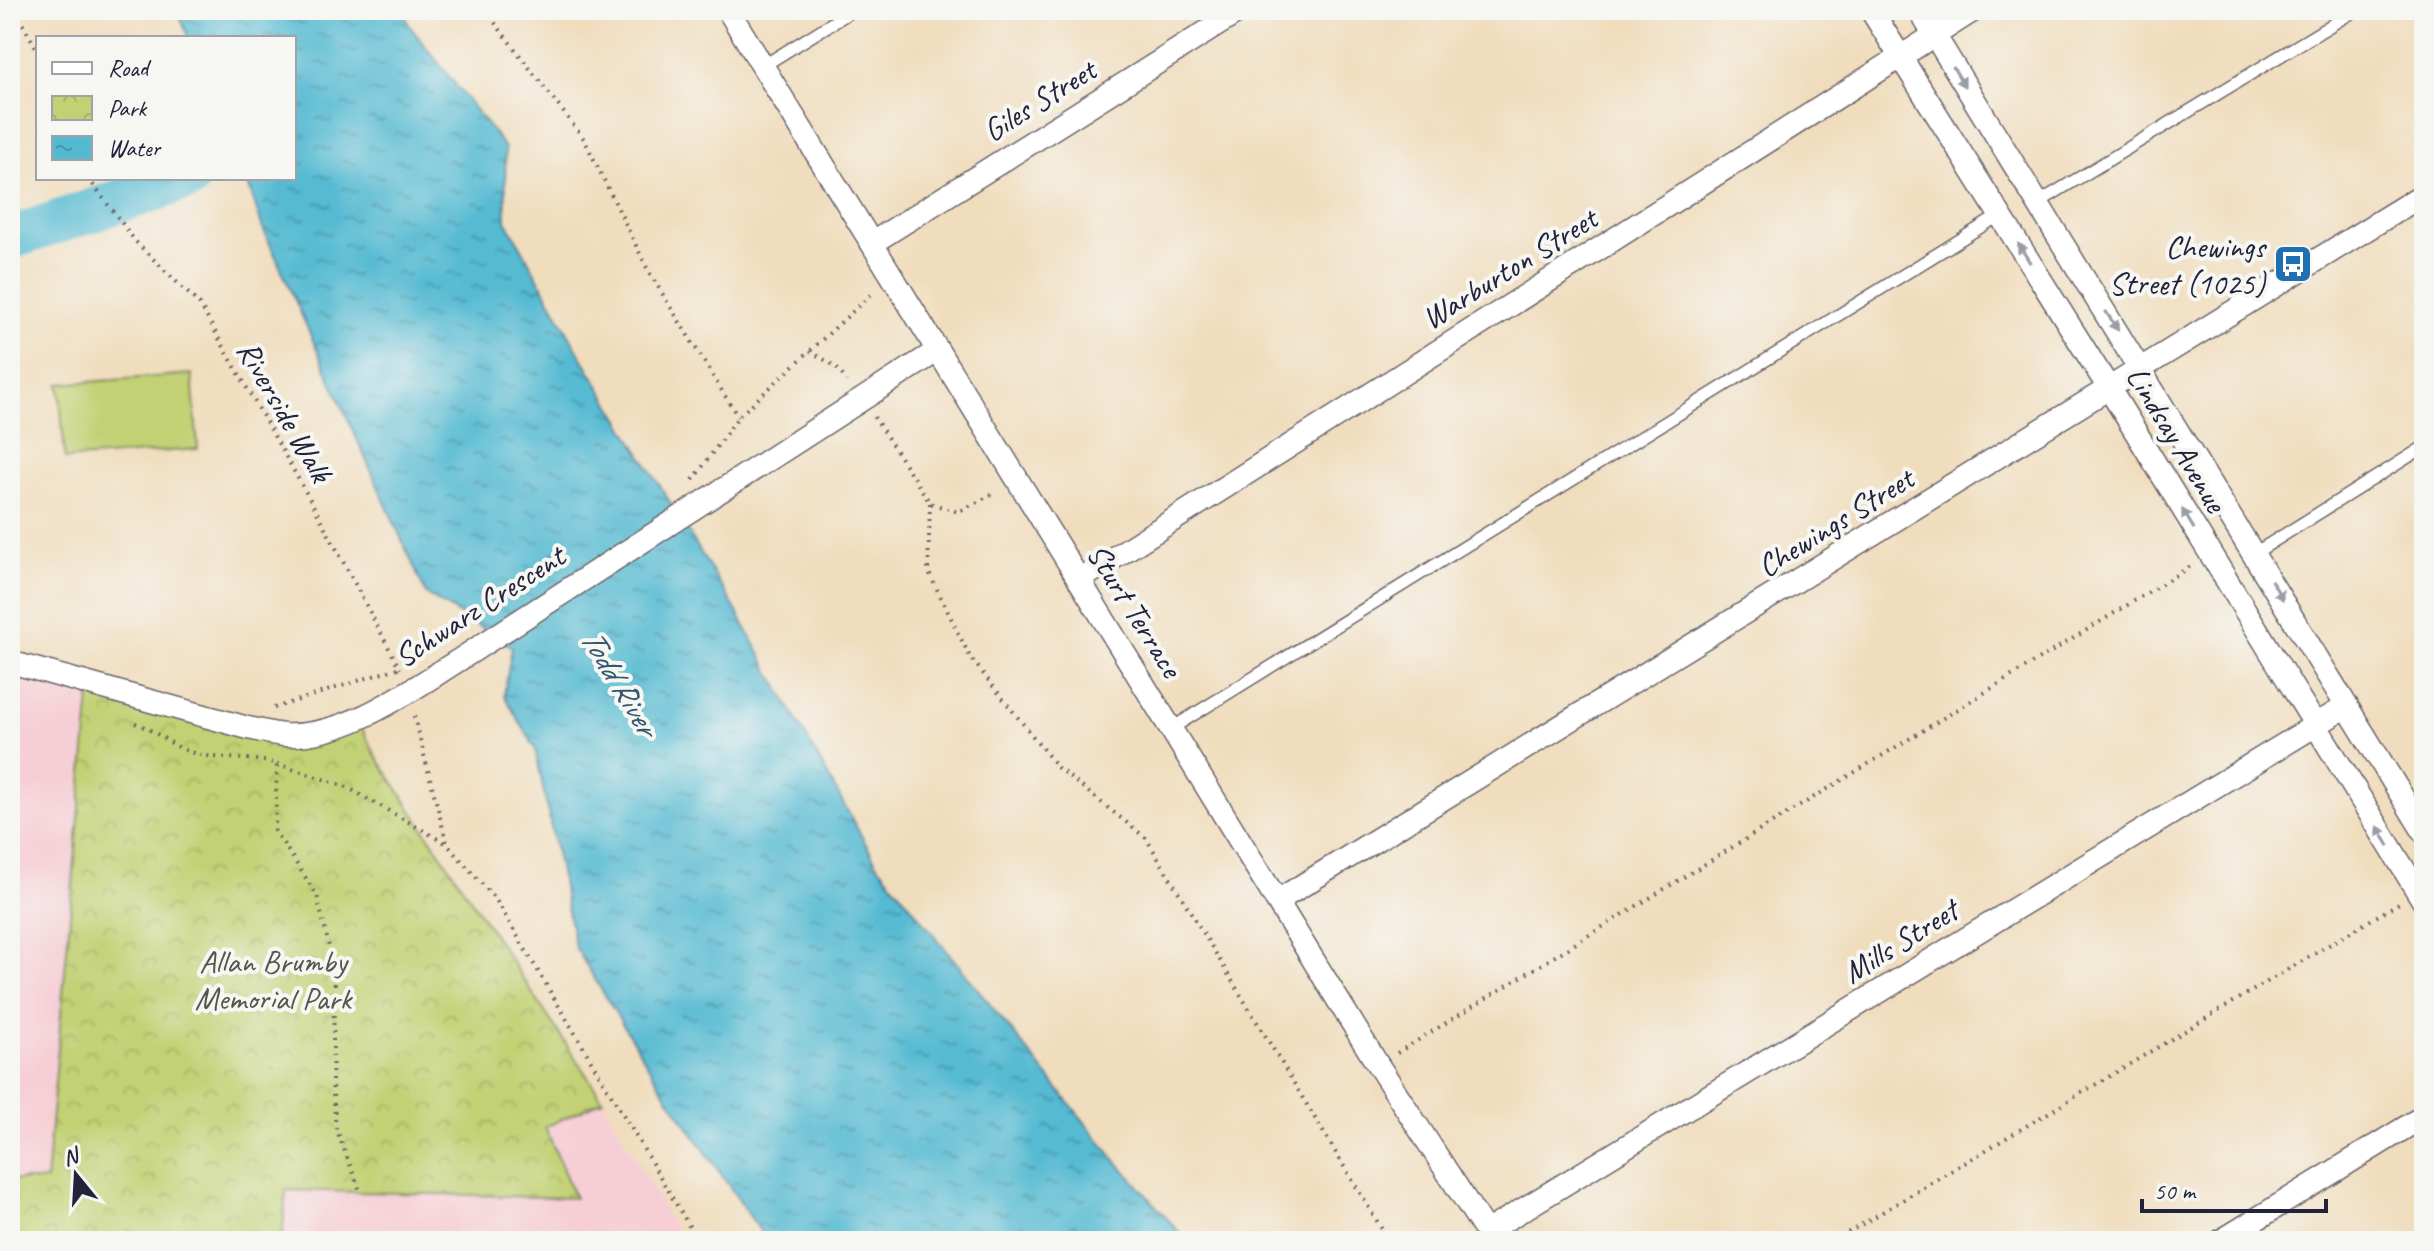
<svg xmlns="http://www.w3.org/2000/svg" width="2434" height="1251" font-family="Caveat,sans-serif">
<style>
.built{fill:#f6cfd6}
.park{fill:url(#park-crowns);stroke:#727a57;stroke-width:2}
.garden{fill:#c1d173;stroke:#727a57;stroke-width:2}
.water{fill:url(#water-ripples);stroke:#3b6e86;stroke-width:2}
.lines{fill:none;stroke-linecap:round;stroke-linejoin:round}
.river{stroke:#54bad2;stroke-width:44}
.service-casing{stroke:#6a6368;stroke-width:14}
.minor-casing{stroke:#6a6368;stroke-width:25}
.path{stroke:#6a6368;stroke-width:4;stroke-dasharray:2 6;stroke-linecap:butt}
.service{stroke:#fff;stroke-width:11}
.minor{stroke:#fff;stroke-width:22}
.oneway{fill:#9c9ca7}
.labels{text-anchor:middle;stroke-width:8;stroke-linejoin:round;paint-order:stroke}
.street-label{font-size:32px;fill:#22223b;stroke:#f6f6f2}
.poi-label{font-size:32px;fill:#22223b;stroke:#f6f6f2;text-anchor:end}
.park-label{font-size:32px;fill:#52574c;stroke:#f6f6f2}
.water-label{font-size:34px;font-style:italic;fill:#345770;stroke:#f6f6f2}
</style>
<defs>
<pattern id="park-crowns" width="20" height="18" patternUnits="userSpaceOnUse" patternTransform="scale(2)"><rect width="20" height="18" fill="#c1d173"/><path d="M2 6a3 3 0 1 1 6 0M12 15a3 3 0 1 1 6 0" fill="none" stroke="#a6b364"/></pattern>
<pattern id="water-ripples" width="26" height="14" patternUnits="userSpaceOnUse" patternTransform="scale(2)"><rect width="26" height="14" fill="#54bad2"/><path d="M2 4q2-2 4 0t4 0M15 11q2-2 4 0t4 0" fill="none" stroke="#4597ac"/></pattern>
</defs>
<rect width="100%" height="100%" fill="#f6f6f2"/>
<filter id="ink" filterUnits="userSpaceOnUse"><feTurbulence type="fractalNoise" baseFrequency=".0125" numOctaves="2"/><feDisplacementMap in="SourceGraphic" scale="16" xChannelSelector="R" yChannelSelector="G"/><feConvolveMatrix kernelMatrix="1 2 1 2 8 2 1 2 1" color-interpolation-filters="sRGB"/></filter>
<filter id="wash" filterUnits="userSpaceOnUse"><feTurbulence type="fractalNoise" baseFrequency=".006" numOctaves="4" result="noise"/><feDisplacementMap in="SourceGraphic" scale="32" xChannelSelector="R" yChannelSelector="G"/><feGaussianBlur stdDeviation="1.8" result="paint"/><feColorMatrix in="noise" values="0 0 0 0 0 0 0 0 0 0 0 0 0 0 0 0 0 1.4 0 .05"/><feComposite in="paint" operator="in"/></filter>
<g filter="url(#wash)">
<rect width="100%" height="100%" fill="#f0ddbd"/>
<!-- built -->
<path class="built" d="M 10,662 L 91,685 L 46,1180 L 10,1180 Z
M 603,1100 L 682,1241 L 282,1241 L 285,1190 L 574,1197 L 544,1127 Z"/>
<!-- park -->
<path class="park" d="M 91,685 L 285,735 L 356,717 L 376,756 L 603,1100 L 545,1127 L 575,1198 L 286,1190 L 282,1241 L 10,1241 L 10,1180 L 46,1180 Z"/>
<!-- garden -->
<path class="garden" d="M 192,374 L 198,449 L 65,459 L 59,384 Z"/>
<!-- water -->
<path class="water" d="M 177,10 L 403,10 L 409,25 L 505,148 L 506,220 L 581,356 L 734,607 L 877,864 L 1112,1156 L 1187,1241 L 767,1241 L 665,1093 L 575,947 L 535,748 L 504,695 L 512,647 L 426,594 L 262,226 L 246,178 L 294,178 L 294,38 L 189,38 Z"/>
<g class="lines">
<!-- river -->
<path class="river" d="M 10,238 L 189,178"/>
</g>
</g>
<g filter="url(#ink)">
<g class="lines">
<defs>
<path id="service" d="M 763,66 L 853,10
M 2036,204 L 2356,10
M 2255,553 L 2424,447
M 1172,728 L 2000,215"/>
<path id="minor" d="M 728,10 L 1378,1065 L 1492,1241
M 1871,10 L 2110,390 L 2424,902
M 1919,10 L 2424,832
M 872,243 L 1241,10
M 1079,580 L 1974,10
M 10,662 L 248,728 C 259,730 272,734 284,735 C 346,738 409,691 459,660 L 937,351
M 1277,901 L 2424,194
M 1486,1232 L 2347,706
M 2221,1241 L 2424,1116"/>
</defs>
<!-- service casing -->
<use href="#service" class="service-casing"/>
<!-- minor casing -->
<use href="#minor" class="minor-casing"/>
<!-- path -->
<path class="path" d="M 15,10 L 38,51
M 485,10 L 584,139 L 649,272 L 738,417
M 88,178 L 136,242 L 200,305 L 312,503 L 400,669
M 810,351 L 835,366 L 847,381
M 874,417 L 930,503 L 958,512 L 997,492
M 693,480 L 738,417 L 875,291
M 930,503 L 928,571 L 970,657 L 1058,768 L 1146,838 L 1389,1241
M 274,708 L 398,668
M 414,716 L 447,844 L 496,900 L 698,1241
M 135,723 C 154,730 167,742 185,750 C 213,762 248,755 277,764 L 275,831 L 317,895 L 335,972 L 332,1082 L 336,1128 L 360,1191
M 277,764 L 345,786 L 447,844
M 1397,1053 L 2191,566
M 1834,1241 L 2399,903"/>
<!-- service -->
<use href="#service" class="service"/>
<!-- minor -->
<use href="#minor" class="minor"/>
</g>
<!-- one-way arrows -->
<defs><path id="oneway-solid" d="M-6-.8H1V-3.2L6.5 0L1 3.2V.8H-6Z" transform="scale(2)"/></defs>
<g class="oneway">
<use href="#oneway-solid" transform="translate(1959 77) rotate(59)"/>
<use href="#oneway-solid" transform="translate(2024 253) rotate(-122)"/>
<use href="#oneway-solid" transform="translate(2112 321) rotate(57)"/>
<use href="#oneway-solid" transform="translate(2188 519) rotate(-121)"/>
<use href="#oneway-solid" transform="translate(2277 590) rotate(59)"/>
<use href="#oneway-solid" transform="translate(2383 836) rotate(-121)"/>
</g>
</g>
<!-- icons -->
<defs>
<symbol id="bus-square" viewBox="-11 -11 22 22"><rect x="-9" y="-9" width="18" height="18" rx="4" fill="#1f6fb2" stroke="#f6f6f2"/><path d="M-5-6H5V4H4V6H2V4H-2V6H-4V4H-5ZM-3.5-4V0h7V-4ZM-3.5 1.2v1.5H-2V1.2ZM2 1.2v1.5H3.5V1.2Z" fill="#fff"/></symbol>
</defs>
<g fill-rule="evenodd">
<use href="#bus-square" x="2271" y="242" width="44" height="44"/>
</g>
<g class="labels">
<!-- street labels -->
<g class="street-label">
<text transform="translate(1039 100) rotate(-32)" y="11">Giles Street</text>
<text transform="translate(1509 268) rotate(-32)" y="11">Warburton Street</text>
<text transform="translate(285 411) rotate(60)" y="11">Riverside Walk</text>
<text transform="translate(2177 439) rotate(59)" y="11">Lindsay Avenue</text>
<text transform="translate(1835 522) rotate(-32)" y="11">Chewings Street</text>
<text transform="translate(479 606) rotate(-33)" y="11">Schwarz Crescent</text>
<text transform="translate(1135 610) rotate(58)" y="11">Sturt Terrace</text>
<text transform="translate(1900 941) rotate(-32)" y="11">Mills Street</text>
</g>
<!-- poi labels -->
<g class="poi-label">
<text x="2265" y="257">Chewings<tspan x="2265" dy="37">Street (1025)</tspan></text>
</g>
<!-- park labels -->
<g class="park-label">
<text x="273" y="972">Allan Brumby<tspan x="273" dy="37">Memorial Park</tspan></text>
</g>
<!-- water labels -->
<g class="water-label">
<text transform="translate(620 681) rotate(59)" y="12">Todd River</text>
</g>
</g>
<!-- margin -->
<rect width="2434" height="1251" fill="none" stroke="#f6f6f2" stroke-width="40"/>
<!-- legend -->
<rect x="36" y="36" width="260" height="144" fill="#f6f6f2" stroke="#a1a1a9" stroke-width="2"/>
<rect x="52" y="62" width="40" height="12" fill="#ffffff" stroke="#a1a1a9" stroke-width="2"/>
<text x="108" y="76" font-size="24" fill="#22223b">Road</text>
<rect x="52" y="96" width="40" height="24" fill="url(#park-crowns)" stroke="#a1a1a9" stroke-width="2"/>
<text x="108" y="116" font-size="24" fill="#22223b">Park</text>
<rect x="52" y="136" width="40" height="24" fill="url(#water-ripples)" stroke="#a1a1a9" stroke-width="2"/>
<text x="108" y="156" font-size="24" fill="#22223b">Water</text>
<!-- north arrow -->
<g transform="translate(76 1175) rotate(342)" stroke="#f6f6f2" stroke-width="6" paint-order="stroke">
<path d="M0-6L14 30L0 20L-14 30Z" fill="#22223b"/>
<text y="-12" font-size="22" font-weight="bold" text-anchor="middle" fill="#22223b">N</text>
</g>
<!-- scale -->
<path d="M2142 1199v12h184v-12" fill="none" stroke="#22223b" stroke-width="4"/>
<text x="2154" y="1199" font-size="24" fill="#22223b" stroke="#f6f6f2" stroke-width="6" paint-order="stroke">50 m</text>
</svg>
